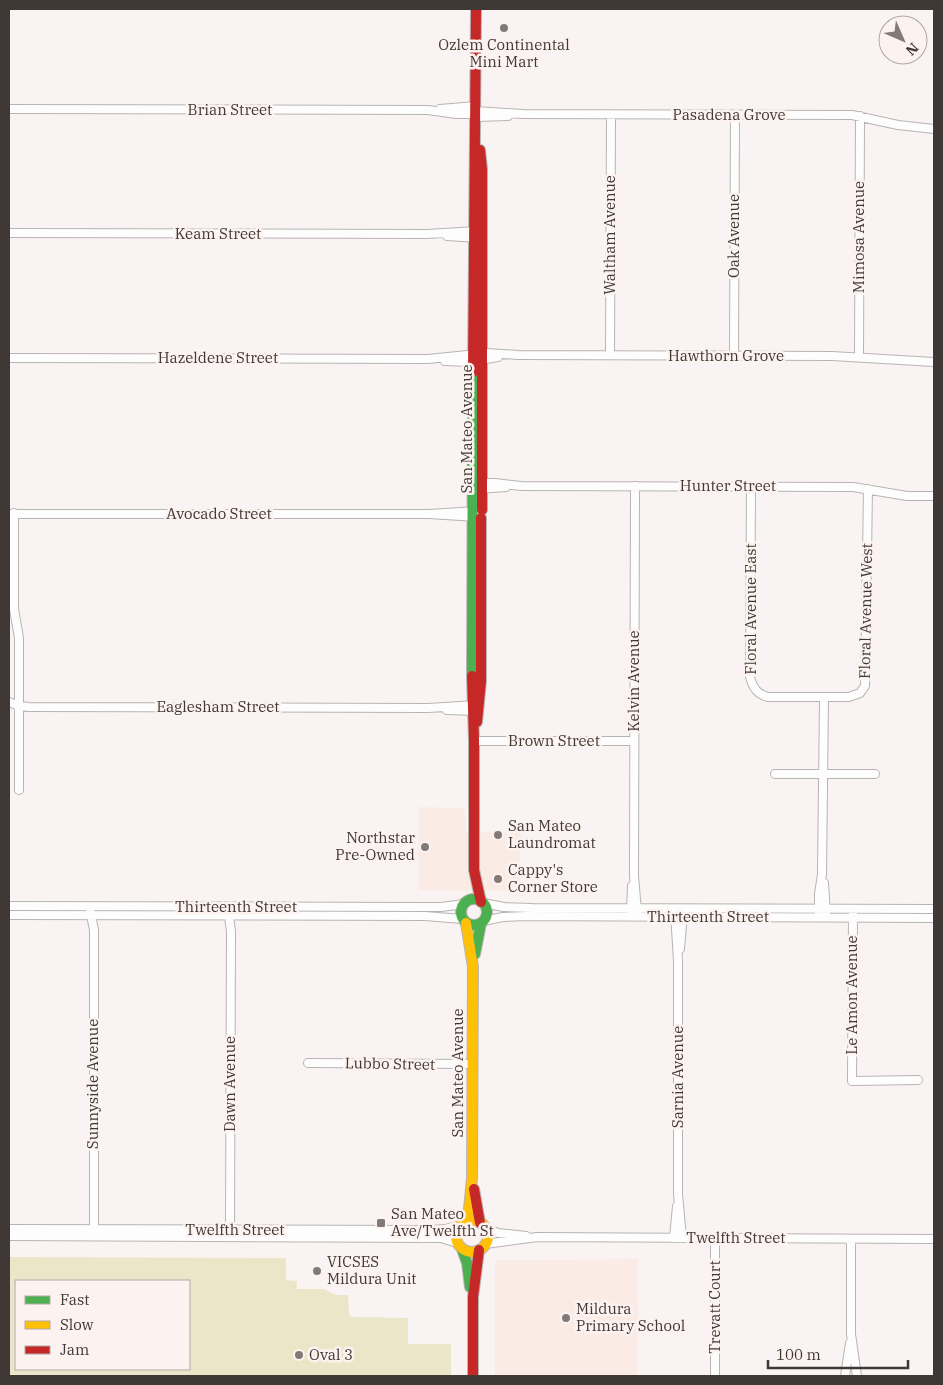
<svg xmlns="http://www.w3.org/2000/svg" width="943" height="1385" font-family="'IBM Plex Serif',serif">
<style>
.built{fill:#fbebe5}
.green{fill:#ece6c9;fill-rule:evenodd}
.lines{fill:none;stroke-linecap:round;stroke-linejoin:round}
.street-casing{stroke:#b9b4b2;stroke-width:10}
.fast-casing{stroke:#b9b4b2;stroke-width:12}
.slow-casing{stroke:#b9b4b2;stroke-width:12}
.jam-casing{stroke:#b9b4b2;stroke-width:12}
.street{stroke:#fefdfd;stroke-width:8}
.fast{stroke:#4caf50;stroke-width:10}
.slow{stroke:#ffc107;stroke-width:10}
.jam{stroke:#c62828;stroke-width:10}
.poi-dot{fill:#817a78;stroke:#fcf3f0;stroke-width:2}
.labels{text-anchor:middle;stroke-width:5;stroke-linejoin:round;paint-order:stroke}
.poi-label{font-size:15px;fill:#403835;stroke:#fcf3f0;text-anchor:start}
.street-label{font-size:15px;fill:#403835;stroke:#fcf3f0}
</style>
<rect width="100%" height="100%" fill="#f9f4f3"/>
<!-- built -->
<path class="built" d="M 419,807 L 465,808 L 466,832 L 521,831 L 520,891 L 418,890 Z
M 638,1259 L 638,1376 L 495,1376 L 495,1260 Z"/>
<!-- green -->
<path class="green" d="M 9,1257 L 286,1258 L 286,1280 L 297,1281 L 297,1289 L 324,1289 L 336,1295 L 348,1295 L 349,1314 L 352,1317 L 408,1318 L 408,1344 L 451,1344 L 451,1376 L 9,1376 ZM 16,1281 L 189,1281 L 189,1369 L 16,1369 Z"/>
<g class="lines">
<defs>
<path id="street" d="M 9,109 L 428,110 L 456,114 L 476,114
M 440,109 L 476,106
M 476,111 L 523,114 L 852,115 L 898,125 L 934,129
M 476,117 L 508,116
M 9,233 L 427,234 L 477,231
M 447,236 L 478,238
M 610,355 L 611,115
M 734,356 L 735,115
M 859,357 L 860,116
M 9,358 L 428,359 L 487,353 L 518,355 L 832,356 L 934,362
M 445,361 L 468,362 L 498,357
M 477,483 L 495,483 L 521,486 L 853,487 L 907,496 L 934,496
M 635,486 L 634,876 L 637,911
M 751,487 L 750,677 C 753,688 757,694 768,697 L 849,697 L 860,693 L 865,686 L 868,489
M 478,489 L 506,487
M 14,513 L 14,609 L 19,638 L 19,790
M 9,514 L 429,514 L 477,511
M 429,514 L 477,517
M 9,702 L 19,706 L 29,707 L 428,708 L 476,705
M 447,710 L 475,711
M 474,741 L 634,741
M 775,774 L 875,774
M 824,883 L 826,914
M 483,903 L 504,907 L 532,908 L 934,909
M 9,906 L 420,907 L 441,907 L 464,904
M 90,910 L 94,930 L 94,1233
M 228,910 L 231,931 L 230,1234
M 631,912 L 632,886
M 675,913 L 678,961 L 678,1194 L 682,1238
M 819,914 L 819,894 L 822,874 L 824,698
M 853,914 L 852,1081 L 918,1080
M 9,915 L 425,916 L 462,919
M 483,921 L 503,917 L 526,916 L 934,918
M 680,949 L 683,913
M 308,1063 L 473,1064
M 485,1228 L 498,1233 L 526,1236
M 9,1229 L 430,1230 L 445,1229 L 461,1225
M 9,1236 L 441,1238 L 457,1243
M 674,1238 L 677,1206
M 851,1239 L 851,1334 L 857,1376
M 485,1244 L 537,1237 L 934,1239
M 715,1376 L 715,1238
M 845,1376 L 850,1343"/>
<path id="fast" d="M 472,676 L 473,372
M461 912a13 13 0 1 1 26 0a13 13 0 1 1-26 0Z
M 475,954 L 481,923
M 462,1249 L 467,1263 L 470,1287"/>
<path id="slow" d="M456 1236a16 16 0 1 1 32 0a16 16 0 1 1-32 0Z
M 465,1222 L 469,1209 L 472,1178 L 473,967 L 466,923"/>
<path id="jam" d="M 480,150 L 482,169 L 482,510
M 473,372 L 476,9
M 472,676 L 474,741 L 474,870 L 481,902
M 477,722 L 481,681 L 481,518
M 474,1189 L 480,1223
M 473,1376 L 473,1297 L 479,1250"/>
</defs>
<!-- street casing -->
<use href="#street" class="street-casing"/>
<!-- fast casing -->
<use href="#fast" class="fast-casing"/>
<!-- slow casing -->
<use href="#slow" class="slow-casing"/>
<!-- jam casing -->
<use href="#jam" class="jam-casing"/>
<!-- street -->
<use href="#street" class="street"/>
<!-- fast -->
<use href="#fast" class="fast"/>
<!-- slow -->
<use href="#slow" class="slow"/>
<!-- jam -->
<use href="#jam" class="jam"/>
</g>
<!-- markers -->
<g class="poi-dot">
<circle cx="504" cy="28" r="5"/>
<circle cx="498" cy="835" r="5"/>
<circle cx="425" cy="847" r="5"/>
<circle cx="498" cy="879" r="5"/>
<rect x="376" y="1218" width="10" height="10" rx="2.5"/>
<circle cx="317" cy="1271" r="5"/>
<circle cx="566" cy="1318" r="5"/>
<circle cx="299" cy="1355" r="5"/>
</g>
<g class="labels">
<!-- poi labels -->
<g class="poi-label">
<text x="504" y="50" text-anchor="middle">Ozlem Continental<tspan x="504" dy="17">Mini Mart</tspan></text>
<text x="508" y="831">San Mateo<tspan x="508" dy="17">Laundromat</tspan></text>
<text x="415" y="843" text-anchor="end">Northstar<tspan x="415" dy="17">Pre-Owned</tspan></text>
<text x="508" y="875">Cappy's<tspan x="508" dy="17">Corner Store</tspan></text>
<text x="391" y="1219">San Mateo<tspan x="391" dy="17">Ave/Twelfth St</tspan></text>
<text x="327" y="1267">VICSES<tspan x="327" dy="17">Mildura Unit</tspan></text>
<text x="576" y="1314">Mildura<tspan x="576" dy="17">Primary School</tspan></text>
<text x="309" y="1360">Oval 3</text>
</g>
<!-- street labels -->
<g class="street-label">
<text x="230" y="115">Brian Street</text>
<text x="729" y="120">Pasadena Grove</text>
<text x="218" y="239">Keam Street</text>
<text transform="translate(610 235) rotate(-90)" y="5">Waltham Avenue</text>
<text transform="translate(734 236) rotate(-90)" y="5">Oak Avenue</text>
<text transform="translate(859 237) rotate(-90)" y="5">Mimosa Avenue</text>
<text x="726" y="361">Hawthorn Grove</text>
<text x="218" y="363">Hazeldene Street</text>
<text transform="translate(467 429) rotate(-90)" y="5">San Mateo Avenue</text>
<text x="728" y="491">Hunter Street</text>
<text x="219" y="519">Avocado Street</text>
<text transform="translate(751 609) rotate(-90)" y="5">Floral Avenue East</text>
<text transform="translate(866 611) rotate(-89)" y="5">Floral Avenue West</text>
<text transform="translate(634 681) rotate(-90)" y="5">Kelvin Avenue</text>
<text x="218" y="712">Eaglesham Street</text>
<text x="554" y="746">Brown Street</text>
<text x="236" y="912">Thirteenth Street</text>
<text x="708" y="922">Thirteenth Street</text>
<text transform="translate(852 995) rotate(-90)" y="5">Le Amon Avenue</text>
<text transform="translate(390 1064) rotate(1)" y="5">Lubbo Street</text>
<text transform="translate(458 1073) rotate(-90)" y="5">San Mateo Avenue</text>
<text transform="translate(678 1077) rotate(-90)" y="5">Sarnia Avenue</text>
<text transform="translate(93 1084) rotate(-90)" y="5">Sunnyside Avenue</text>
<text transform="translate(230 1084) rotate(-90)" y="5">Dawn Avenue</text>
<text x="235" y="1235">Twelfth Street</text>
<text x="736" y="1243">Twelfth Street</text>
<text transform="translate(715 1307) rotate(-90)" y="5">Trevatt Court</text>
</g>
</g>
<!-- border -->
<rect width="943" height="1385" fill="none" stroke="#403835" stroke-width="20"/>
<!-- legend -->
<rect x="15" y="1280" width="175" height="90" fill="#fcf3f0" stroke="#b1a8a5"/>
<rect x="25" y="1296" width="25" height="8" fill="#4caf50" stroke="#b1a8a5"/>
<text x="60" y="1305" font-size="15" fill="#403835">Fast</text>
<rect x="25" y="1321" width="25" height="8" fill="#ffc107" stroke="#b1a8a5"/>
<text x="60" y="1330" font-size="15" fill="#403835">Slow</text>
<rect x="25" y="1346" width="25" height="8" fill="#c62828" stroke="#b1a8a5"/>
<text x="60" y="1355" font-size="15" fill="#403835">Jam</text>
<!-- north arrow -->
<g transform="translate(903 40) rotate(135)"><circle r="24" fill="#fcf3f0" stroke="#b1a8a5"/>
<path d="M0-4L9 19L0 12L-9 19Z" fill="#817a78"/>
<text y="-8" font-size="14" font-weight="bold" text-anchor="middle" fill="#403835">N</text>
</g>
<!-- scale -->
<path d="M768 1360v8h140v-8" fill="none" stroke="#403835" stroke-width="2.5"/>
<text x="776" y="1360" font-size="15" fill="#403835" stroke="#fcf3f0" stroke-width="4" paint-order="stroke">100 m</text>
</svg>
